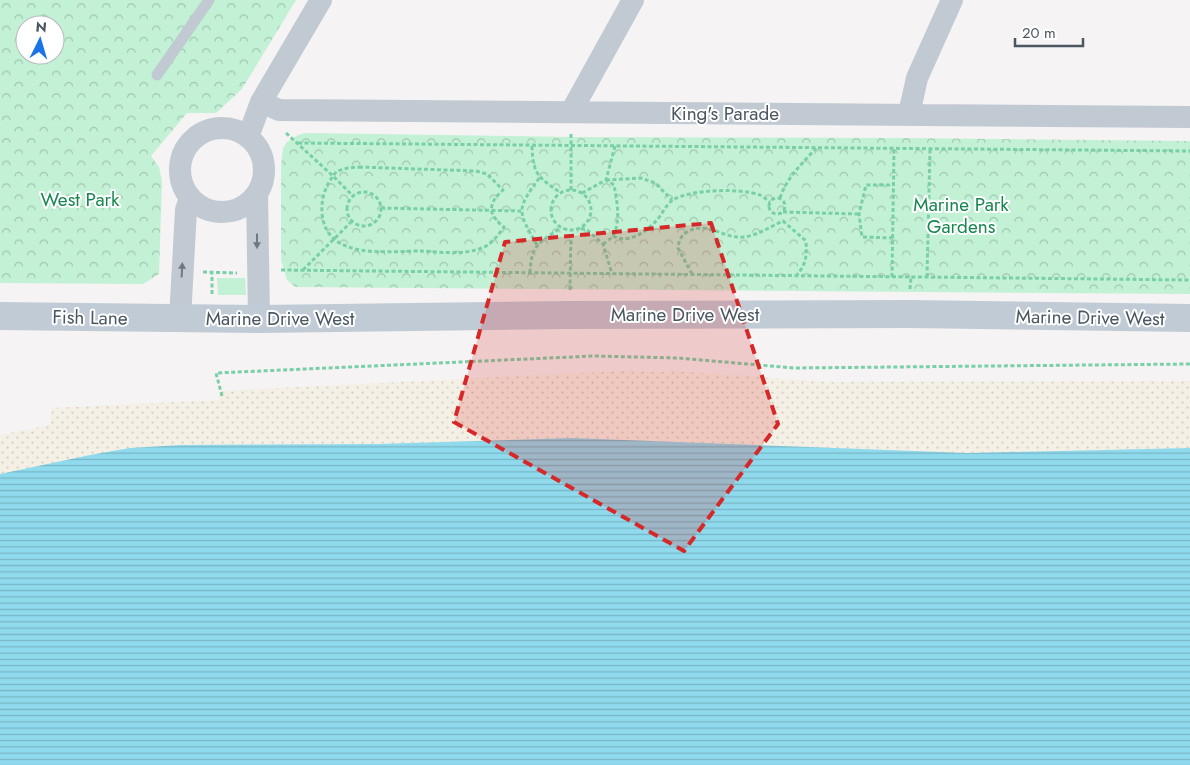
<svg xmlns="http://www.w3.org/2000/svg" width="1190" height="765" font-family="Jost,sans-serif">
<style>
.grass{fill:#c3f1d5}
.forest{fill:url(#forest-crowns);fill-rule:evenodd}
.sand{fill:url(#sand-dots)}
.water{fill:url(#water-rules)}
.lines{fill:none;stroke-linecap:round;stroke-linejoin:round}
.path{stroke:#7ad0a6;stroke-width:3;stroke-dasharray:4 2.5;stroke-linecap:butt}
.lane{stroke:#c1cad2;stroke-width:11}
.street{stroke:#c1cad2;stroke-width:22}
.secondary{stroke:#c1cbd6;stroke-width:28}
.oneway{fill:#6e7983}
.marked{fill:#d62828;fill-opacity:0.2;stroke:#d62828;stroke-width:4;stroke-dasharray:10 6;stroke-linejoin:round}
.labels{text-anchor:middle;stroke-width:4;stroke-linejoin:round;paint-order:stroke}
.street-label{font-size:19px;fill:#4a5661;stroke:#fff}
.park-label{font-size:19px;fill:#17864f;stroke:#fff}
</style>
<defs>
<pattern id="forest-crowns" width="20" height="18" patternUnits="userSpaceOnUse" patternTransform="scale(1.25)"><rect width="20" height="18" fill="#c3f1d5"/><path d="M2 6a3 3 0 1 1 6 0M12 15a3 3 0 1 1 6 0" fill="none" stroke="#a0c6b0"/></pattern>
<pattern id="sand-dots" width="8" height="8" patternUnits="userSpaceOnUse" patternTransform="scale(1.25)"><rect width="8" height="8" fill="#f5f0e5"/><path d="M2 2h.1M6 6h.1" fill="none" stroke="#d4d0c7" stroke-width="1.8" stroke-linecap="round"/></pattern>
<pattern id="water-rules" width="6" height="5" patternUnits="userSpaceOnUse" patternTransform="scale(1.25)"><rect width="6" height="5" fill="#90daee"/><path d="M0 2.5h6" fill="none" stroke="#78b4c4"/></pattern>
</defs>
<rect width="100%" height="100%" fill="#f5f3f3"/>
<!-- grass -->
<path class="grass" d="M 217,278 L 245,278 L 246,295 L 218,295 Z"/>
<!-- forest -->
<path class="forest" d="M 0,0 L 296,0 L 242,89 L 216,113 L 187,113 L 151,156 L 159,167 L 162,181 L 159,274 L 143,284 L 0,283 ZM 25,25 L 55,25 L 55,55 L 25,55 Z
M 306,133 L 571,137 L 909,138 L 1190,141 L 1190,294 L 295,287 L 287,280 L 281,260 L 281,165 L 283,148 L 287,142 L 298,135 Z"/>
<!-- sand -->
<path class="sand" d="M 620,371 L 669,372 L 676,371 L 829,382 L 1190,381 L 1190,669 L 0,657 L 0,435 L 50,425 L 52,408 L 219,400 L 220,391 Z"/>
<!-- water -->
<path class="water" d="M 571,438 L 967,453 L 1190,448 L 1190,765 L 0,765 L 0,474 L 90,455 L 130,448 L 180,445 L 377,444 Z"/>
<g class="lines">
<!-- path -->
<path class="path" d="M 286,133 L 333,176 L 353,196
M 298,143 L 1190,151
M 532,146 C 533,175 538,177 561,193
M 359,167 L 476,171 L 487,174 L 503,190 C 487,204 488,215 504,227 C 498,236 490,246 479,249 C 461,255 439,252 421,251 C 387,251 326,261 322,213 C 321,197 326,184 337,171 L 348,168 Z
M 606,180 L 641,178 L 655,183 L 672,200
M551 210a20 20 0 1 1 40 0a20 20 0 1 1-40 0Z
M 571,190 L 571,133
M347 209a17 17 0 1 1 34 0a17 17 0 1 1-34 0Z
M 582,193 L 606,180 L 615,146
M769 206a8 8 0 1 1 16 0a8 8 0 1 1-16 0Z
M 780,198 C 787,177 802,164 816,148
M 381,208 L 521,211
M 783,212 L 859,214
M 581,229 L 586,229 L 603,244 L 612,274
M 613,236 C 628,244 645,233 656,221 C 662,215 666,204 673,200 C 691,189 741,188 760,195 C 764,197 767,200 770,202
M 893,238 L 862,237 L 859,214 L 866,185 L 893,185
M 603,244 C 606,242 611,239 613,236 C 621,221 617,201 614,185 L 606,180
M 537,245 C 517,210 516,210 540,177
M 281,270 L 1190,280
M 303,270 L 351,222
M 203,272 L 237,273
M 530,273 C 531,245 539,242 561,228
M 692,274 L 678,248 C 679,240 681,236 687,232 C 707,220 723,239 743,237 C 757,236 771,226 783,221 L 806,241 C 807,256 806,265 796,276
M 892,277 L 894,149
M 927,277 L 930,149
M 910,289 L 911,277
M 570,290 L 571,230
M 212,294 L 212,272
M 222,396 L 216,373 L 594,356 L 678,358 L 794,368 L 1190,364"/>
<!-- lane -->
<path class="lane" d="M 157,75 L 209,0"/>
<!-- street -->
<path class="street" d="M 261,102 L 279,110 L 1190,117
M 571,112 L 633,0
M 909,114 L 917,78 L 952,0
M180 170a42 42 0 1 1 84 0a42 42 0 1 1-84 0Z
M 248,137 L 261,102 L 321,0
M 257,193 L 259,319
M 180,319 L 186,210 L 190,198"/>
<!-- secondary -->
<path class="secondary" d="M 0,316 L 259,319 L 569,315 L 910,314 L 1190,318"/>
</g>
<!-- one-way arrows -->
<defs><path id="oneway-solid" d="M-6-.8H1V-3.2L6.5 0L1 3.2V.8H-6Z" transform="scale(1.25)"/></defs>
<g class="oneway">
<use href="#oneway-solid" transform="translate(257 241) rotate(90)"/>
<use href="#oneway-solid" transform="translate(182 270) rotate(-87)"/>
</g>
<!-- marked area -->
<path class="marked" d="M 711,223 L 778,424 L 684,551 L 454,422 L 505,242 Z"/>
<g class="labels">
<!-- street labels -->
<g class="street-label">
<text x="725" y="120">King's Parade</text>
<text x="685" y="321">Marine Drive West</text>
<text transform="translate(90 317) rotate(1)" y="7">Fish Lane</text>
<text transform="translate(1090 317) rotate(1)" y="7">Marine Drive West</text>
<text x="280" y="325">Marine Drive West</text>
</g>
<!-- park labels -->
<g class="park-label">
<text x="80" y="206">West Park</text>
<text x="961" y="211">Marine Park<tspan x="961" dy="22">Gardens</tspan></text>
</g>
</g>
<!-- north arrow -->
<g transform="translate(40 40) rotate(5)"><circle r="24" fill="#ffffff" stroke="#b7bbc0"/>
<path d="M0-4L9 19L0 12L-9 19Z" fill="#1a73e8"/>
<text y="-8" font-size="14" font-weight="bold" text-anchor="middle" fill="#4a5661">N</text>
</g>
<!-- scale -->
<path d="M1015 38v8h68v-8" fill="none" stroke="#4a5661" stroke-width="2.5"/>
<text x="1022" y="38" font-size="15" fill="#4a5661" stroke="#ffffff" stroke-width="4" paint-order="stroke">20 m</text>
</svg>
